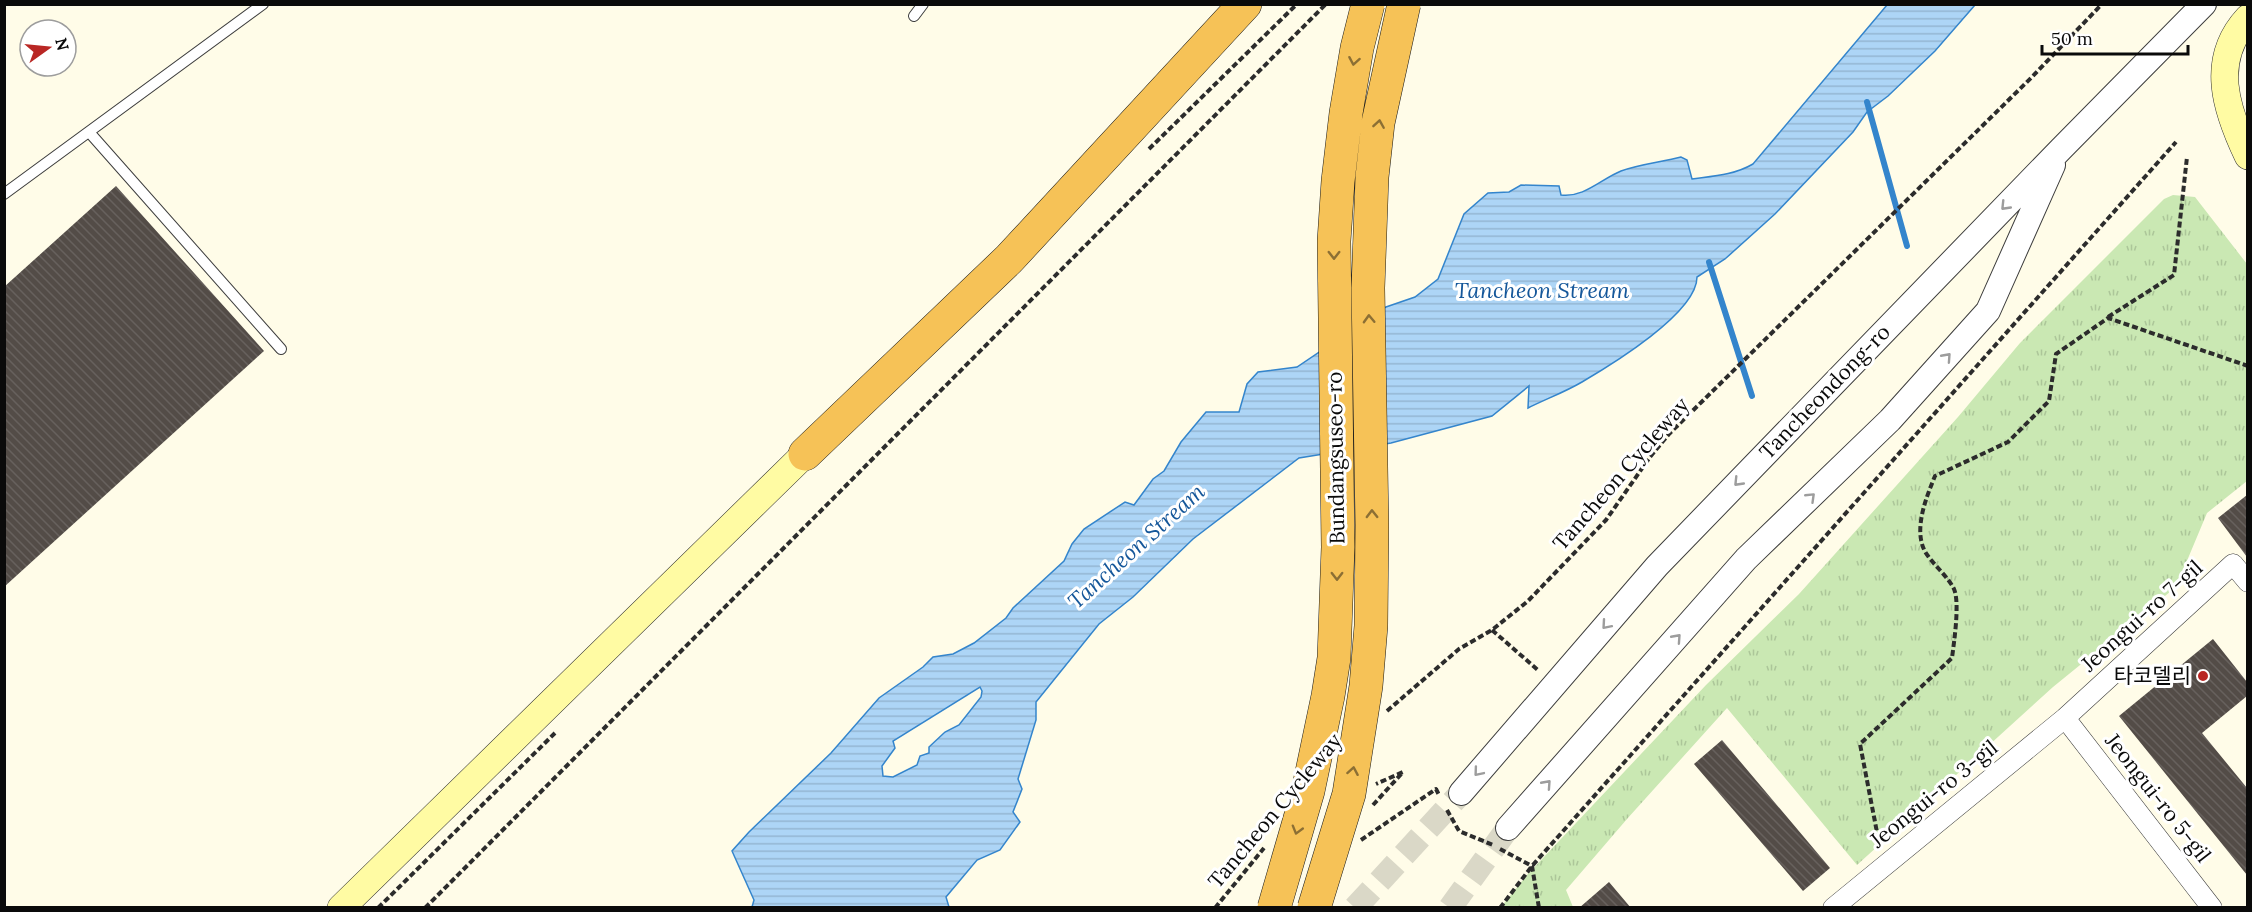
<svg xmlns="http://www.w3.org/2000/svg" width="2252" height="912" font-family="Lora,'Noto Sans KR',serif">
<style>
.park{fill:url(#park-tufts)}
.water{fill:url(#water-rules);stroke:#3485cc;stroke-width:1.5;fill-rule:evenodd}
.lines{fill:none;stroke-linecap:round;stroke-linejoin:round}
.stream{stroke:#3485cc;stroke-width:6}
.building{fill:url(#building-back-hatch)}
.tertiary-tunnel{stroke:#dad8c7;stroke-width:24;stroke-dasharray:24 12;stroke-linecap:butt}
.service-casing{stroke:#3d3d3d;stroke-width:12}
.minor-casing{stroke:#3d3d3d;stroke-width:21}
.tertiary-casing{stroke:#3d3d3d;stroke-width:26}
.secondary-casing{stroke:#2c2c2c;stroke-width:28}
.trunk-casing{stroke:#1b1b1b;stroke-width:34}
.path{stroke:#2c2c2c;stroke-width:4;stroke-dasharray:6 3;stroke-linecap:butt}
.service{stroke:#fff;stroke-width:10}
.minor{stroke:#fff;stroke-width:20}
.tertiary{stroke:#fff;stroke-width:24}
.secondary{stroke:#fffba3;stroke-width:27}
.trunk{stroke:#f6c257;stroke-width:33}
.trunk-bridge-casing{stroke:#1b1b1b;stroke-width:34;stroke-linecap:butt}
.trunk-bridge{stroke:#f6c257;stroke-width:33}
.oneway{stroke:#8c6f34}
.oneway2{stroke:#9d9d9d}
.poi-dot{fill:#b92724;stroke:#fff;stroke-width:2}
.labels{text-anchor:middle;stroke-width:6;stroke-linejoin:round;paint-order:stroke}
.street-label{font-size:21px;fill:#0a0a0a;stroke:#fff}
.poi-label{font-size:21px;fill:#0a0a0a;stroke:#fff;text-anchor:end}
.water-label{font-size:22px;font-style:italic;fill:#15579a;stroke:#fff}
</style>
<defs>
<pattern id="park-tufts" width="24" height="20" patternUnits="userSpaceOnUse" patternTransform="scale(1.5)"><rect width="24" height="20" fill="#cae8b3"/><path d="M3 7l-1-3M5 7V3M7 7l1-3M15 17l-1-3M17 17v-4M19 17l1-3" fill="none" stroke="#acc699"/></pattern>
<pattern id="water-rules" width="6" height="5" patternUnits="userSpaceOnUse" patternTransform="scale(1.5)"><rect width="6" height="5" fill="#add5f6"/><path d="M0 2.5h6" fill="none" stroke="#94b6d2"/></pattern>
<pattern id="building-back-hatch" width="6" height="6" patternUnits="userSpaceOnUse" patternTransform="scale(1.5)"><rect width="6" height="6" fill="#534c47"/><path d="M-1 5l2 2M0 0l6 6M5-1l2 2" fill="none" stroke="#67615d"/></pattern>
</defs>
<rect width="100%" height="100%" fill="#fffce8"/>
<!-- park -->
<path class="park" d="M 2173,195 L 2195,197 L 2247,264 L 2247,481 L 2207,513 L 2176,587 L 2053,687 L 1857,865 L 1727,708 L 1627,819 L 1566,890 L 1573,907 L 1501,907 L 1527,875 L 1706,685 L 1799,594 L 1958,417 L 2020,343 L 2164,199 Z"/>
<!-- water -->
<path class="water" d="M 1887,5 L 1975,5 L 1935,51 L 1888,96 L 1867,112 L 1853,132 L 1775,214 L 1725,259 L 1697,277 C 1697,313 1611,365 1582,382 C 1565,392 1546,399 1528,408 L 1529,386 L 1492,416 L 1391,443 L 1299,458 L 1193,539 L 1133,597 L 1099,624 L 1036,702 L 1036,720 L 1018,779 L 1022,789 L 1013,812 L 1020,822 L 1000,850 L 977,860 L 946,897 L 949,907 L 752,907 L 754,900 L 732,851 L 749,832 L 831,753 L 879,698 L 923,667 L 933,657 L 953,654 L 974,643 L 1006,618 L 1013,608 L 1064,561 L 1072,544 L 1084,529 L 1125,502 L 1134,505 L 1153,479 L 1164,471 L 1181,442 L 1206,412 L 1239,412 L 1247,384 L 1258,372 L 1297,367 L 1386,307 L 1415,297 L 1438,279 L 1464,214 L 1488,193 L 1509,192 L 1521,185 L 1559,186 L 1561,195 C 1584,198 1601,179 1621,171 C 1640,164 1662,162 1681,157 L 1687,160 L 1692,179 C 1714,176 1734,175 1753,164 ZM 980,687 L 982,691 L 981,697 L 959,725 L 945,732 L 929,747 L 929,753 L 920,756 L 917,765 L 893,777 L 883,776 L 882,766 L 895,748 L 893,741 Z"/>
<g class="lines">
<!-- stream -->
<path class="stream" d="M 1867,102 L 1907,246
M 1709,262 L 1752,396"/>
</g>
<!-- building -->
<path class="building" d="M 116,186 L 264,351 L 4,587 L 4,287 Z
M 2247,495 L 2247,557 L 2218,518 Z
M 2213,639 L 2247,682 L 2247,696 L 2202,733 L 2247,788 L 2247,875 L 2119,716 Z
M 1722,740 L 1830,868 L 1803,891 L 1694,764 Z
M 1609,882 L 1631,908 L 1579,908 Z"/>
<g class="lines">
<!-- tertiary-tunnel -->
<path class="tertiary-tunnel" d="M 1355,908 L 1461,793
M 1450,908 L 1508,828"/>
<defs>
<path id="service" d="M 914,16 L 923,4
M 89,132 L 281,349
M 4,194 L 263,4"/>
<path id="minor" d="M 2065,718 L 2212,908
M 1833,908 L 2065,718 L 2233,564 L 2248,582"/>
<path id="tertiary" d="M 1461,793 L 1657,566 L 2061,149 L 2204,4
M 1508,828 L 1746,559 L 1890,420 L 1988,311 L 2053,165"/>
<path id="secondary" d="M 2248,18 C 2209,60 2226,110 2248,156
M 341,908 L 805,454"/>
<path id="trunk" d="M 805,454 L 1009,259 L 1245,4"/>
</defs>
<!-- service casing -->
<use href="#service" class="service-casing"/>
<!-- minor casing -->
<use href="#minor" class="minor-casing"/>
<!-- tertiary casing -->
<use href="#tertiary" class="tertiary-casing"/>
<!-- secondary casing -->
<use href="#secondary" class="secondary-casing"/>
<!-- trunk casing -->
<use href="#trunk" class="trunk-casing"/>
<!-- path -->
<path class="path" d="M 1149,149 L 1297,4
M 2108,317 L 2174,275 L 2187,157
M 1492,630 L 1539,671
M 1387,711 L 1459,649 L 1492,630 L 1528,601 L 1606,520 L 1650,457 L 1669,434 L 2032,77 L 2102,4
M 1373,805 L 1403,772 L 1376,784
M 1447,810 L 1459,831 L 1493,845
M 1361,840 L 1436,789 L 1439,795
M 1880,848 L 1860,744 L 1952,658 C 1954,642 1960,603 1954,589 C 1948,577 1936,567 1928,556 C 1911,534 1926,498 1935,476 L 2008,442 L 2049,401 L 2056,354 L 2108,318 L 2248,366
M 1500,849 L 1532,866 L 1539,908
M 378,908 L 555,733
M 425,908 L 1326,4
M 1215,908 L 1264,848
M 1500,908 L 1532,866 L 2176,142"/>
<!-- service -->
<use href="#service" class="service"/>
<!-- minor -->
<use href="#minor" class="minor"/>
<!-- tertiary -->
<use href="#tertiary" class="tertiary"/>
<!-- secondary -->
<use href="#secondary" class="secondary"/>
<!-- trunk -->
<use href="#trunk" class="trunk"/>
<defs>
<path id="trunk-bridge" d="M 1274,908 L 1308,791 L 1328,696 L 1334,658 L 1338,547 L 1334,241 L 1338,181 L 1346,113 L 1357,48 L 1368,4
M 1314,908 L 1349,794 L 1366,686 L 1371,626 L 1372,525 L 1368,288 L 1372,177 L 1378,123 L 1404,4"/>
</defs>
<!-- trunk-bridge casing -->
<use href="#trunk-bridge" class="trunk-bridge-casing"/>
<!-- trunk-bridge -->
<use href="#trunk-bridge" class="trunk-bridge"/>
</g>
<!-- one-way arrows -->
<defs><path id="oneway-chevron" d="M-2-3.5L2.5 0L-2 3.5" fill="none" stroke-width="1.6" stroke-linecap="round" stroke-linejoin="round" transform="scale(1.5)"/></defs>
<g class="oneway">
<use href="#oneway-chevron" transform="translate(1354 61) rotate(100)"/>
<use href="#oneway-chevron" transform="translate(1379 124) rotate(-81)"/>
<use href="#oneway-chevron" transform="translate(1334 255) rotate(90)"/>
<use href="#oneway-chevron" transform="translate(1369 319) rotate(-92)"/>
<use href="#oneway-chevron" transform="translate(1372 514) rotate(-91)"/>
<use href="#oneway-chevron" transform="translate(1337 576) rotate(90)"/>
<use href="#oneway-chevron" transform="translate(1353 771) rotate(-80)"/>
<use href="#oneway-chevron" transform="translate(1297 830) rotate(106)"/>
</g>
<g class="oneway2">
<use href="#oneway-chevron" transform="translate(2005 206) rotate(134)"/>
<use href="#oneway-chevron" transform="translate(1947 357) rotate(-48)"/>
<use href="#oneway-chevron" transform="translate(1738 482) rotate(134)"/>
<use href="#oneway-chevron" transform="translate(1811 497) rotate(-44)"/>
<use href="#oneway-chevron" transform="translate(1606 625) rotate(131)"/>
<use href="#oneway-chevron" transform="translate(1677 638) rotate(-48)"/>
<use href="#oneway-chevron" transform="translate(1478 772) rotate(130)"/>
<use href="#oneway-chevron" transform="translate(1547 784) rotate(-48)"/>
</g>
<!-- markers -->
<circle class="poi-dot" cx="2203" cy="676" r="6"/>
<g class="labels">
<!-- street labels -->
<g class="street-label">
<text transform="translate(1825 392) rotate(-46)" y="7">Tancheondong-ro</text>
<text transform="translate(1336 458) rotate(-91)" y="7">Bundangsuseo-ro</text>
<text transform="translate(1621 474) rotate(-49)" y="7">Tancheon Cycleway</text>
<text transform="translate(2142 616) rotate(-42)" y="7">Jeongui-ro 7-gil</text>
<text transform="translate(1934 794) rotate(-39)" y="7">Jeongui-ro 3-gil</text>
<text transform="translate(2158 798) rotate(52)" y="7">Jeongui-ro 5-gil</text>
<text transform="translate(1275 811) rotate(-50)" y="7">Tancheon Cycleway</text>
</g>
<!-- poi labels -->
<g class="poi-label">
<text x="2191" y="683">타코델리</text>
</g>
<!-- water labels -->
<g class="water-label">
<text x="1542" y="298">Tancheon Stream</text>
<text transform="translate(1136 546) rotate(-42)" y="8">Tancheon Stream</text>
</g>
</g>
<!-- border -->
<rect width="2252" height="912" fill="none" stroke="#0a0a0a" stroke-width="12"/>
<!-- north arrow -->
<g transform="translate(48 48) rotate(75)"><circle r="28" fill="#ffffff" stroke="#9d9d9d" stroke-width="1.5"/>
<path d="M0-4.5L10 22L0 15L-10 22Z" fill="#b92724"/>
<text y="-9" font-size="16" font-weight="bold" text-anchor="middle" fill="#0a0a0a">N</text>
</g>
<!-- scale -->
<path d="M2042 45v9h146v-9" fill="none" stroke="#0a0a0a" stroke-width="3"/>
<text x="2051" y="45" font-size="18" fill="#0a0a0a" stroke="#ffffff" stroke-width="4.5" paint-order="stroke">50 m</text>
</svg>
